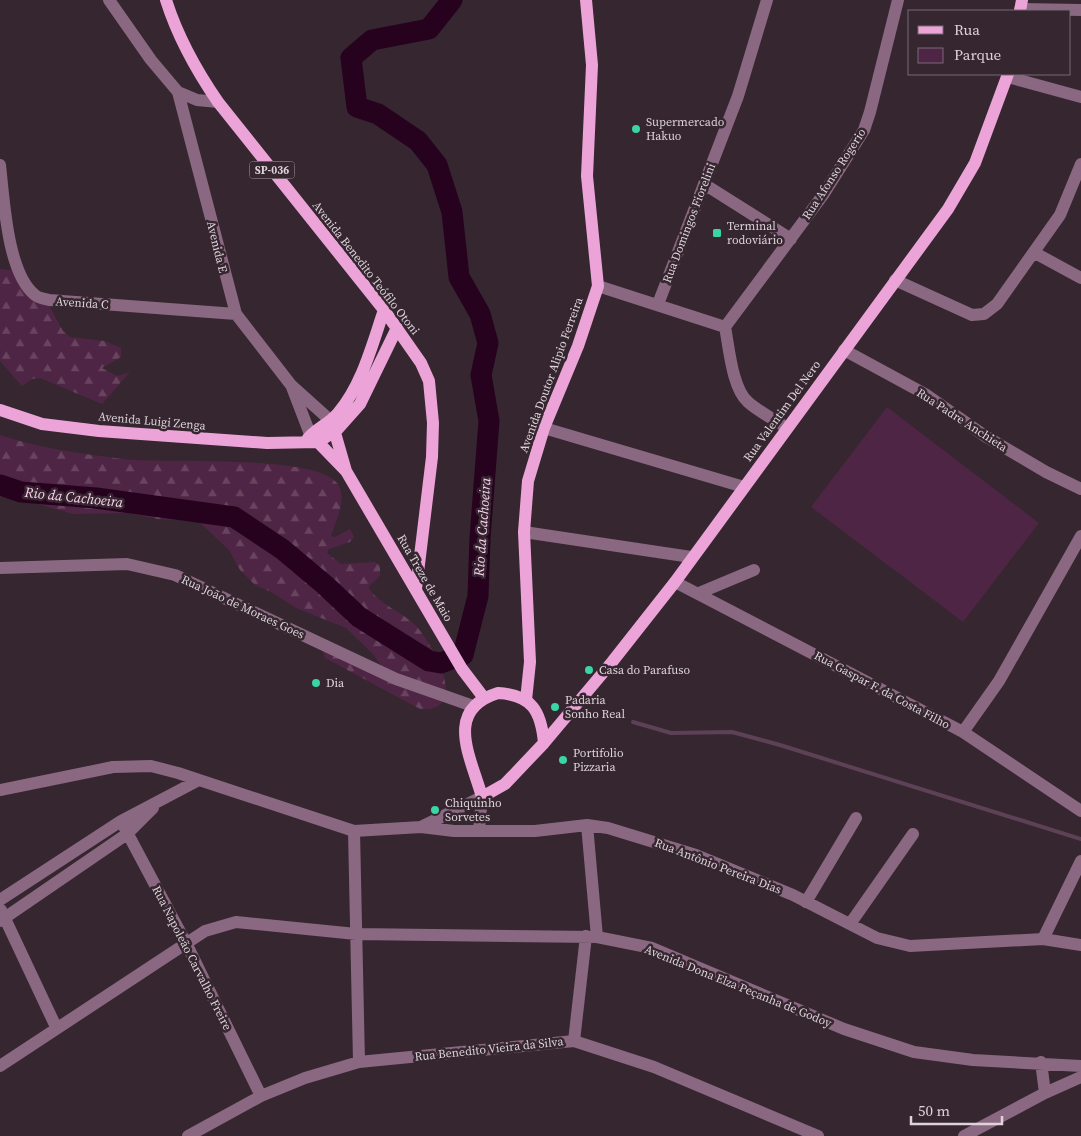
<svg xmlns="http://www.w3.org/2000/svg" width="1081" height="1136" font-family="'Source Serif 4',serif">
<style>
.forest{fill:url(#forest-firs)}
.park{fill:#4f2545}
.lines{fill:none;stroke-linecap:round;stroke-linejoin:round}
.stream{stroke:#5d4157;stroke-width:4}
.river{stroke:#26021f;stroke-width:21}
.minor{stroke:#8b6881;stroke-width:12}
.major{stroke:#eca4d8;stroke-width:12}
.poi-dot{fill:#3ad4a5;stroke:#352630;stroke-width:2}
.labels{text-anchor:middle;stroke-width:5;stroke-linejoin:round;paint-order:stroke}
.shield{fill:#352630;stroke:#ab9fa6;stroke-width:1}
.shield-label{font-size:11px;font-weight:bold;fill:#ddd3d9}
.poi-label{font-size:12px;fill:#ddd3d9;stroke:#352630;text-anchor:start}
.street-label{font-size:12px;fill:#ddd3d9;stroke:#352630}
.water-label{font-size:14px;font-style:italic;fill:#fdd2f0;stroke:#352630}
</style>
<defs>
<pattern id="forest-firs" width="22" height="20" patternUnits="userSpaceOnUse" patternTransform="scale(1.25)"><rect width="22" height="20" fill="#4f2545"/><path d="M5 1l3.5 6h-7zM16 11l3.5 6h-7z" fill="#68445f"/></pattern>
</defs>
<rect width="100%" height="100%" fill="#352630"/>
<!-- forest -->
<path class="forest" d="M 0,269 L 19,271 L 47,302 L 63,331 L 70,337 L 105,341 L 121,348 L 121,357 L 102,368 L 117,376 L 130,372 L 102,404 L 40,378 L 32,379 L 22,386 L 0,361 Z
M 0,435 C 37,448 84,454 123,459 C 164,464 311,454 336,482 C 349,497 336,520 331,536 L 335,537 L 350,529 L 354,537 L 350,542 L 329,549 L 327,553 L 341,564 L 374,562 L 380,565 L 380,576 L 369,586 L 369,589 C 383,606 396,609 412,622 C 431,639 473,713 420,709 L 325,658 L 323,652 L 332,650 L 384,669 L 372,653 L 346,628 L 296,608 L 271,592 L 255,585 L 240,570 L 229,550 L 198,521 L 158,519 L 128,513 L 73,514 L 28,501 L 0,497 Z"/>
<!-- park -->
<path class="park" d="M 887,407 L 1039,523 L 963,622 L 811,507 Z"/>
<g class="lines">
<!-- stream -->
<path class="stream" d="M 633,722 L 671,733 L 732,732 L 780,745 L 1081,839"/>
<!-- river -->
<path class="river" d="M 0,485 L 21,492 L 96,498 L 234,517 L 282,549 L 325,585 L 359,617 L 429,661 L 441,663 L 463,655 L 478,596 L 480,538 L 489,421 L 481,375 L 488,343 L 480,314 L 459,277 L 452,212 L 437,165 L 418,141 L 378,114 L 357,107 L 351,58 L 372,40 L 429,29 L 452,0"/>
<!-- minor -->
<path class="minor" d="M 109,0 L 151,60 L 178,92 L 197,100 L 218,102
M 1020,9 L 1081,10
M 1008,77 L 1081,97
M 178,92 L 236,314 L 291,385 L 331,421
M 0,165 C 4,199 7,273 35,295 C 38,298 45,299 49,300 L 236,314
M 704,184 L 791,239
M 1035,253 L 1081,278
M 895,280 L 972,315 L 984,314 L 997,304 L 1060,215 L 1081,164
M 598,286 L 725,327
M 658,304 L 738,96 L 767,0
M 844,350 L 925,394 L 985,436 L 1046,472 L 1081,489
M 292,387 L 310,434
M 544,428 L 744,487
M 787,428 C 774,419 759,412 748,402 C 732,388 729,347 725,327 L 823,195 L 864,130 L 870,112 L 898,0
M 524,532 L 691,557
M 0,568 L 127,564 L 175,575 L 396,679 L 473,706
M 675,582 L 963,732 L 1081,811
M 699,593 L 754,570
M 963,732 L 999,681 L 1081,536
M 0,790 L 113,767 L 151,766 L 178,773 L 354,831 L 421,827 L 482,797
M 121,821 L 186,943 L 261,1096
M 587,825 L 597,937
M 421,827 L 454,831 L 535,831 L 587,825 L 608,828 L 696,855 L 793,895 L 877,938 L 910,946 L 1043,939 L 1081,945
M 479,830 L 482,797
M 354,831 L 359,1062
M 0,900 L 121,821 L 197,781
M 806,902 L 856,818
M 1,910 L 56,1027
M 0,921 L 127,834 L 153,808
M 850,924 L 913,834
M 1043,939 L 1081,861
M 574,1041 L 586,936
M 1041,1062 L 1045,1093
M 0,1066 L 205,931 L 236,922 L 356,934 L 597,937 L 652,948 L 844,1029 L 914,1052 L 973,1060 L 1081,1066
M 188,1136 L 261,1096 L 305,1078 L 359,1062 L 574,1041 L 654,1067 L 818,1136
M 964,1136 L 1045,1093 L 1081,1077"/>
<!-- major -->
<path class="major" d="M 166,0 C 178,38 196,70 218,102 L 384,310 L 421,363 L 429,381 L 433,423 L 432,457 L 416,589
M 1020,11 L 1022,0
M 0,410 L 42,424 L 99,431 L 267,443 L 318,442 L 336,431 L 360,404 L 397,328
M 333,426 L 346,471
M 313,437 L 346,471 L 462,669 L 484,698
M 306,441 C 314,429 328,425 338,413 C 362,385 372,345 384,310
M 498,693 C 532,695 541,711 544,743 L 505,784 L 482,797 C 471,757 443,710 498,693 Z
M 526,700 L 530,662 L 524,532 L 528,481 L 544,428 L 578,346 L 598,286 L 587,176 L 592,65 L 586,0
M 544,743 L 612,662 L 675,582 L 948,209 L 975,163 L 1008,74"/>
</g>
<!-- markers -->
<g class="poi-dot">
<circle cx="636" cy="129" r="5"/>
<rect x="712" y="228" width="10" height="10" rx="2.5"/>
<circle cx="589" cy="670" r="5"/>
<circle cx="316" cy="683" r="5"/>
<circle cx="555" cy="707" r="5"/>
<circle cx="563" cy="760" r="5"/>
<circle cx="435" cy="810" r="5"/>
</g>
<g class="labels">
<!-- shield labels -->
<rect class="shield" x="249.5" y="161.5" width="45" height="17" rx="4"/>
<g class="shield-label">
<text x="272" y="174">SP-036</text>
</g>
<!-- poi labels -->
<g class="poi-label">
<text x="646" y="126">Supermercado<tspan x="646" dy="14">Hakuo</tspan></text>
<text x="727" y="230">Terminal<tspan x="727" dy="14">rodoviário</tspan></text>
<text x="599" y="674">Casa do Parafuso</text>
<text x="326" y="687">Dia</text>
<text x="565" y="704">Padaria<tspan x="565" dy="14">Sonho Real</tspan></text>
<text x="573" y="757">Portifolio<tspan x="573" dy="14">Pizzaria</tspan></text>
<text x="445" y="807">Chiquinho<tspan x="445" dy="14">Sorvetes</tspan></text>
</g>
<!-- street labels -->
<g class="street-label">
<text transform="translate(834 174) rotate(-57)" y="4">Rua Afonso Rogerio</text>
<text transform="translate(689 223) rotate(-69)" y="4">Rua Domingos Fiorelini</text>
<text transform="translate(217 247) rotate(76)" y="4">Avenida E</text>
<text transform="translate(366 268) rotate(52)" y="4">Avenida Benedito Teófilo Otoni</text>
<text transform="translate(82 303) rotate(4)" y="4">Avenida C</text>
<text transform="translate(551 375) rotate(-70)" y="4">Avenida Doutor Alipio Ferreira</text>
<text transform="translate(782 411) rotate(-54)" y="4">Rua Valentim Del Nero</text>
<text transform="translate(962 420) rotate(33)" y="4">Rua Padre Anchieta</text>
<text transform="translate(152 421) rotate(5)" y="4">Avenida Luigi Zenga</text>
<text transform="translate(425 578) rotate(60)" y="4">Rua Treze de Maio</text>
<text transform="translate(243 607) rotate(25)" y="4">Rua João de Moraes Goes</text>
<text transform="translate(882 690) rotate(28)" y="4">Rua Gaspar F. da Costa Filho</text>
<text transform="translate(718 866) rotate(21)" y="4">Rua Antônio Pereira Dias</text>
<text transform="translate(192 958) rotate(63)" y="4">Rua Napoleão Carvalho Freire</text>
<text transform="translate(738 986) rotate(22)" y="4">Avenida Dona Elza Peçanha de Godoy</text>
<text transform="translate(489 1049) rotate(-6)" y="4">Rua Benedito Vieira da Silva</text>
</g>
<!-- water labels -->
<g class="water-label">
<text transform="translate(74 497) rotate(6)" y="5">Rio da Cachoeira</text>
<text transform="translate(482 527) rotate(-86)" y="5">Rio da Cachoeira</text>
</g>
</g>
<!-- legend -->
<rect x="908" y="10" width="162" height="65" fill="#352630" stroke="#786b74"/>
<rect x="918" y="26" width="25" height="8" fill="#eca4d8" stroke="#786b74"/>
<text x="954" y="35" font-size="15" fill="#ddd3d9">Rua</text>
<rect x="918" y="48" width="25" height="15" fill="#4f2545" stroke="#786b74"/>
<text x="954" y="60" font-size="15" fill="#ddd3d9">Parque</text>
<!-- scale -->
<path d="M911 1116v8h91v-8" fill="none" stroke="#ddd3d9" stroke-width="2.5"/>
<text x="918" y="1116" font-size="15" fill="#ddd3d9" stroke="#352630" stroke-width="4" paint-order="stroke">50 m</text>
</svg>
